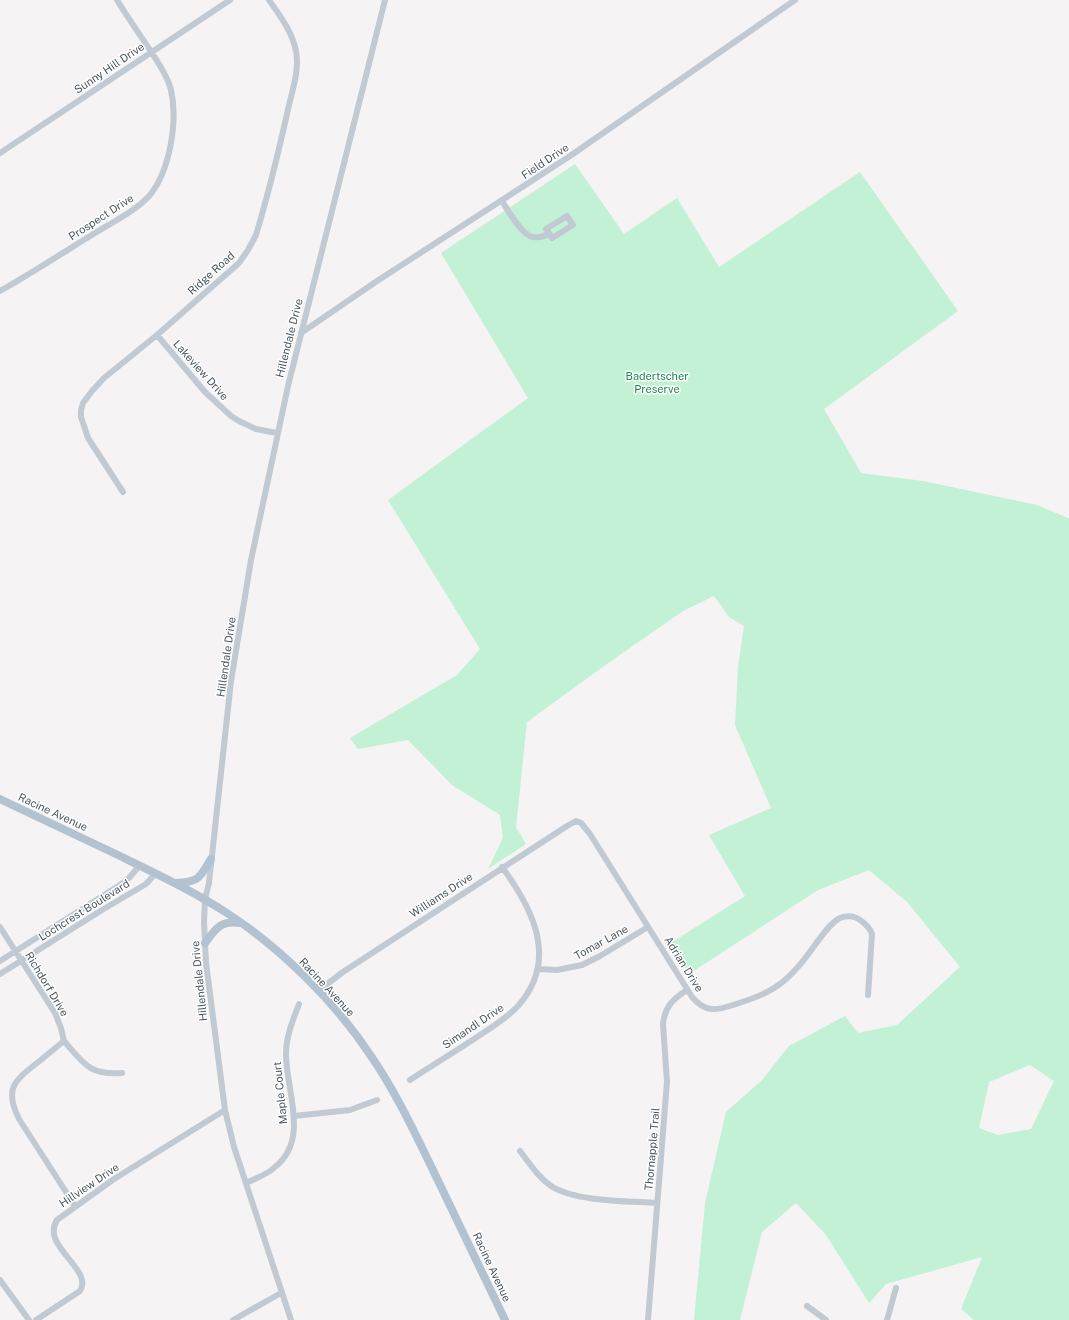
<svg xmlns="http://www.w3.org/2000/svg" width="1069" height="1320" font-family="'Public Sans',sans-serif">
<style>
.green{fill:#c3f1d5;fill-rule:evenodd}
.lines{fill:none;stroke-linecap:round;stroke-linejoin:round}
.minor{stroke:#c1cad2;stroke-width:6}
.major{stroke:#b3c2d1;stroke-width:8}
.labels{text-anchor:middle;stroke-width:3;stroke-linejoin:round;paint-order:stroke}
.street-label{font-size:11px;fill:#4a5661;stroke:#fff}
.park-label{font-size:11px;fill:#17864f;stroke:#fff}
</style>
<rect width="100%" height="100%" fill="#f5f3f3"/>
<!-- green -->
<path class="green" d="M 575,164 L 624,234 L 677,198 L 719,267 L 860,172 L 958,311 L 824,409 L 861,473 L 923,481 L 1037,505 L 1068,518 L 1069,518 L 1069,1320 L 974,1320 L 961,1309 L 982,1257 L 886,1284 L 869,1303 L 826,1235 L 796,1203 L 762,1232 L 740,1320 L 694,1320 L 705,1203 L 726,1112 L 762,1080 L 789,1046 L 845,1016 L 858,1033 L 897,1025 L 960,967 L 907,902 L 869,870 L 818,890 L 689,974 L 669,944 L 745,896 L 709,835 L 771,808 L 735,725 L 738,667 L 744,626 L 729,617 L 714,596 L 683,611 L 604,666 L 527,722 L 516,827 L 526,844 L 488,869 L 503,838 L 500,815 L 452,785 L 408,740 L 358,749 L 350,738 L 457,675 L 480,649 L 388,500 L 528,398 L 441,253 ZM 1030,1065 L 1054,1081 L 1031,1129 L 998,1135 L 979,1128 L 989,1082 Z"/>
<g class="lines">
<!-- minor -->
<path class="minor" d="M 0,153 L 230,0
M 502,201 C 508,211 522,235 533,237 C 539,238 545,236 549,233 L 546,229 L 567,216 L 573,225 L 552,238 L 549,233
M 0,291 C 32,273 64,252 95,233 C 113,222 137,210 150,195 C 170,170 178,121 171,90 C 168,77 159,64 152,53 C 140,35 128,18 117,0
M 301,333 L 377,281 L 570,156 L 795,0
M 157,335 L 205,392 L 231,416 L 239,421 L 256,429 L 277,433
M 123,492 L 88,438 L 81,417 L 81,410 L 83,403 L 92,391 L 104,378 L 157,335 L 239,263 L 248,250 L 256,235 C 268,195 278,154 287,114 C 291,94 300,71 296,51 C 292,31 280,16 269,0
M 0,927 L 55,1013 L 61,1028 L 64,1041 C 55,1048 46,1056 37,1063 C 14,1081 4,1089 19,1119 L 75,1206
M 0,961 L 120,885 L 129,878 L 140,865
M 538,969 L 557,970 L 582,965 L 600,956 L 648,927
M 0,974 L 102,910 L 146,884 L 156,873
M 318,991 L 343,972 L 567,826 L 576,821 L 581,823 L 590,834 L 692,997 C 705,1012 715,1011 733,1005 C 752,999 770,993 785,980 C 793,973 800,965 806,957 C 814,947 829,923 840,918 C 847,915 855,916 860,920 C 866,924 870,928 872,934 L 868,995
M 64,1041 C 84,1064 89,1075 122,1073
M 410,1080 C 431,1066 453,1053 474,1039 C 489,1029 506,1019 518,1006 C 559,960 533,909 502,867
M 294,1116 L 350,1110 L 377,1100
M 520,1151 C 530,1164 538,1177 551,1186 C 576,1202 628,1201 657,1203
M 246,1183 C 256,1178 267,1175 275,1167 C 310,1139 286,1091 286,1054 C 286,1036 293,1020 299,1004
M 0,1280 L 29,1320
M 807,1306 L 826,1320
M 36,1320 L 80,1291 C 94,1269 40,1246 57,1220 L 114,1179 L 225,1110
M 233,1320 L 281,1293
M 291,1320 L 234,1147 L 225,1110 L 206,963 L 204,922 L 205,899 L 209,883 L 231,681 L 251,560 L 288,386 L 385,0
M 648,1320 L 667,1082 L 663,1024 C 665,1006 673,999 687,990
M 887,1320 L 896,1288"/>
<!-- major -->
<path class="major" d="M 0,799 C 40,818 80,837 120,856 C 157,874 195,892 230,915 C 284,951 336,1003 371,1056 C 395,1091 413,1129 431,1166 C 456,1217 480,1269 505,1320
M 176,883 C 200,882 199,878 211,859
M 205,943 C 215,930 220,920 239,923"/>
</g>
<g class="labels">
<!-- street labels -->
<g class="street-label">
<text transform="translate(109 68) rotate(-34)" y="4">Sunny Hill Drive</text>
<text transform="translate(545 161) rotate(-34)" y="4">Field Drive</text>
<text transform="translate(101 217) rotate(-33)" y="4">Prospect Drive</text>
<text transform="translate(211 273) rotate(-42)" y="4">Ridge Road</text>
<text transform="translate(289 338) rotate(-76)" y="4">Hillendale Drive</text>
<text transform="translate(201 370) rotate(48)" y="4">Lakeview Drive</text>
<text transform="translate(226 657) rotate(-82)" y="4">Hillendale Drive</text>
<text transform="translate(53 812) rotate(25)" y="4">Racine Avenue</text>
<text transform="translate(441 895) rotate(-33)" y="4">Williams Drive</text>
<text transform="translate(84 910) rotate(-32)" y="4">Lochcrest Boulevard</text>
<text transform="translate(601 942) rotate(-29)" y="4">Tomar Lane</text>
<text transform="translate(684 964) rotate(58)" y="4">Adrian Drive</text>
<text transform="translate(199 981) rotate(-96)" y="4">Hillendale Drive</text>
<text transform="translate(47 984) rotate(59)" y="4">Richdorf Drive</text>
<text transform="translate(327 987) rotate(47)" y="4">Racine Avenue</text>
<text transform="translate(473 1026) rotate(-34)" y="4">Simandl Drive</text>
<text transform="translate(280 1093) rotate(-96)" y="4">Maple Court</text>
<text transform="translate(652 1149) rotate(-85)" y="4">Thornapple Trail</text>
<text transform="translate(89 1185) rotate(-34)" y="4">Hillview Drive</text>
<text transform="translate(492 1267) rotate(65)" y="4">Racine Avenue</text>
</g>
<!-- park labels -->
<g class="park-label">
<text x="657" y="380">Badertscher<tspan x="657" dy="13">Preserve</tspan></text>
</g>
</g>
</svg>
